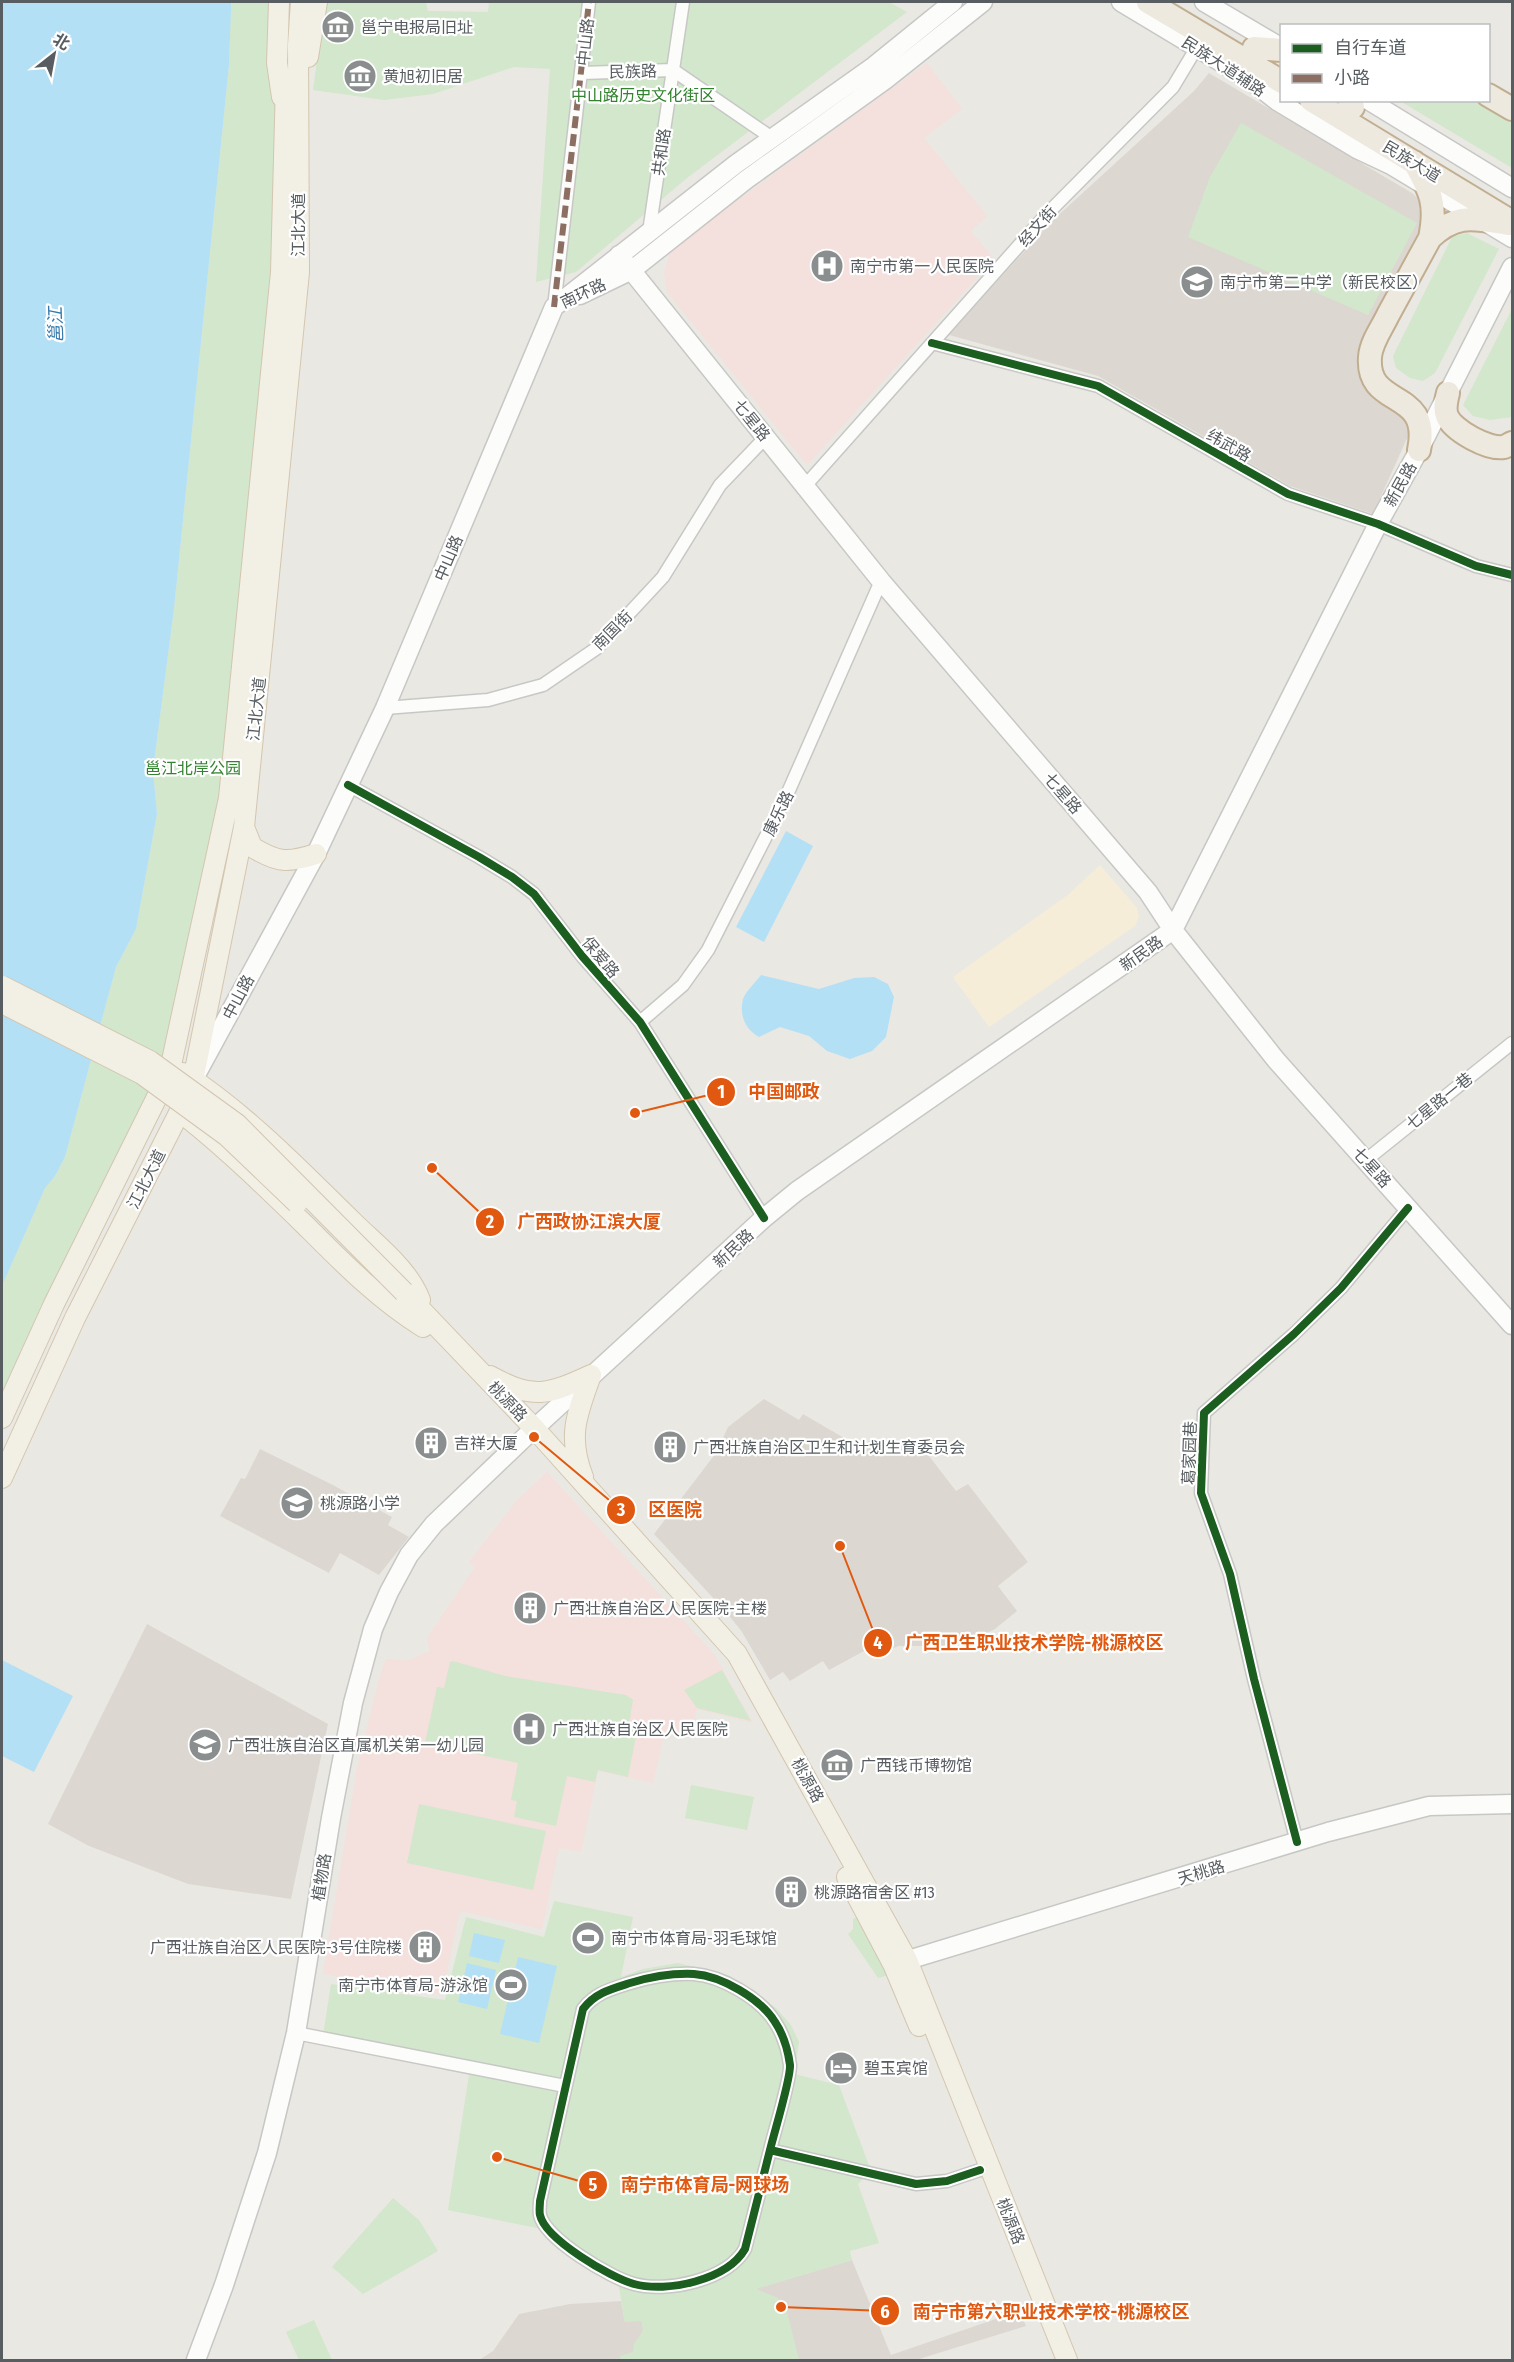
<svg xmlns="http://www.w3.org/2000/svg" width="1514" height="2362" font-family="'Fira Sans Condensed','Noto Sans SC',sans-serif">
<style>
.commercial{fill:#f6edd9}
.education{fill:#dcd8d1}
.medical{fill:#f4e0dd}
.green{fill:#d2e7cc}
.water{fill:#b4e0f6}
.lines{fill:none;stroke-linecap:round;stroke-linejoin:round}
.street-casing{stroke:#c7c7c6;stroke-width:15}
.secondary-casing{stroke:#c7c7c6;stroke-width:21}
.primary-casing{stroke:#d3c6af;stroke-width:22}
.highway-casing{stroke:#c1ae90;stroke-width:26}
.street{stroke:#fcfcfb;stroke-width:12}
.secondary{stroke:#fcfcfb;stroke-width:18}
.primary{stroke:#f2efe5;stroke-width:20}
.highway{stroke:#eee9df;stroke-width:22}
.primary-bridge-casing{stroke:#d3c6af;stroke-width:22;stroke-linecap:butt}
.primary-bridge{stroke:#f2efe5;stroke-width:20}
.quiet{stroke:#8d6e63;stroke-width:6;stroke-dasharray:12 6;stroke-linecap:butt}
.cycleway-casing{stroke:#fff;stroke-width:11}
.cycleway{stroke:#1b5e20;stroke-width:8}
.labels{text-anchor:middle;stroke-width:4.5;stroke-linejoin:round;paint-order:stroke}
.poi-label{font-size:16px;fill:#585d61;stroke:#fff;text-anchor:start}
.street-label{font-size:16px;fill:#585d61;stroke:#fff}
.park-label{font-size:16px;fill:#32822f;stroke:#fff}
.water-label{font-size:18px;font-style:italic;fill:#3579ab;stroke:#fff}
.leader{fill:none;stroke:#e15910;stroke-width:2}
.callout-dot{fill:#e15910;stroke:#fff;stroke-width:2}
.mark-label{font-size:18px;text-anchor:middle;font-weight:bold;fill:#fff}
.callout-label{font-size:18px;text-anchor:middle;font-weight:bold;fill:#e15910;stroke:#fff;stroke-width:4.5;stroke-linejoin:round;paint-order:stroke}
</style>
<rect width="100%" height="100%" fill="#eae8e2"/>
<!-- commercial -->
<path class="commercial" d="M 1100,865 L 1137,908 L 1139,917 L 1135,926 L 989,1027 L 953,977 L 1069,894 Z"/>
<!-- education -->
<path class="education" d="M 1209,73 L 1412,193 L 1421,201 L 1425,229 L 1366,342 L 1394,406 L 1409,423 L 1409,434 L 1373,514 L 1290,486 L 1098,376 L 949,335 L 1051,222 L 1194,91 Z
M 764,1399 L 799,1420 L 803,1414 L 863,1449 L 870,1439 L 891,1450 L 916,1439 L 956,1491 L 968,1484 L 1028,1562 L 998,1586 L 1017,1611 L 995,1629 L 969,1642 L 943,1646 L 898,1646 L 874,1658 L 868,1649 L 829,1670 L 823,1661 L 790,1681 L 783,1672 L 770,1680 L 742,1632 L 727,1613 L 654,1534 L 716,1453 L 728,1427 Z
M 260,1449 L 329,1483 L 392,1517 L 388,1525 L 409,1537 L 379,1575 L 340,1553 L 329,1573 L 220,1516 L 241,1478 L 245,1479 Z
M 147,1624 L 328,1724 L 291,1899 L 188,1884 L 89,1846 L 48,1824 Z
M 852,2260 L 891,2355 L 1019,2311 L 1026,2326 L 916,2360 L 479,2360 L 493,2351 L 519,2314 L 570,2304 L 621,2301 L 625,2322 L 725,2298 Z"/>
<!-- medical -->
<path class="medical" d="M 927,63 L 962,109 L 924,138 L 987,216 L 971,231 L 994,259 L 807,465 L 667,292 L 664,272 L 672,248 Z
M 547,1472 L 714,1654 L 753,1723 L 697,1709 L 690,1738 L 664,1734 L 653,1783 L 598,1771 L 581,1852 L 559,1848 L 542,1929 L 460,1911 L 442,1994 L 323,1974 L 357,1768 L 379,1679 L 386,1659 L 409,1660 L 430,1651 L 427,1638 L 475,1567 L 469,1562 L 517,1500 Z"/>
<!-- green -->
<path class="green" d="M 231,2 L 291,2 L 229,798 L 171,1065 L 2,1418 L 2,1286 L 45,1187 L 55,1176 L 65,1157 L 116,967 L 136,929 L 157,814 L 153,770 L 174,609 L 229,65 Z
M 325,2 L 426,2 L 428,11 L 488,12 L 489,2 L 889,2 L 907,12 L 687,178 L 576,272 L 536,282 L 550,69 L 514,67 L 433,94 L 384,100 L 313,90 Z
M 1400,101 L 1477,101 L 1512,122 L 1512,168 Z
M 1241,123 L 1417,223 L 1368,315 L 1188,237 L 1210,177 Z
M 1467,233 L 1499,249 L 1435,373 L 1423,381 L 1410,378 L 1396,368 L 1393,356 L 1452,237 Z
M 1512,309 L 1512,417 L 1490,420 L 1473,416 L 1463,405 Z
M 453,1661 L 505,1676 L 626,1695 L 633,1700 L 629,1724 L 638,1726 L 628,1777 L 598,1770 L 595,1782 L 567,1776 L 556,1826 L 514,1817 L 517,1801 L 511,1800 L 518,1763 L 425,1743 L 437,1687 L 444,1688 L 450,1662 Z
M 722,1670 L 751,1721 L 697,1708 L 684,1690 Z
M 691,1785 L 754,1797 L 747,1830 L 685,1818 Z
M 419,1804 L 546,1831 L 533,1890 L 407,1863 Z
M 554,1901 L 633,1917 L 621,1977 L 643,1969 L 678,1963 L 728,1975 L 776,2008 L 791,2025 L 799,2042 L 794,2074 L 839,2085 L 871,2171 L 858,2184 L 879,2243 L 850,2251 L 852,2260 L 756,2289 L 776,2297 L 785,2304 L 799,2360 L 621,2360 L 620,2356 L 633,2352 L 634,2344 L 643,2331 L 641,2321 L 625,2322 L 618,2282 L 557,2245 L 537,2228 L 448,2210 L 469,2075 L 322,2042 L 331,1984 L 445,2000 L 466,1917 L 544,1937 Z
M 860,1915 L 889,1975 L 878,1978 L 848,1934 L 853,1929 L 853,1919 Z
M 393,2198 L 419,2220 L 438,2251 L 363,2294 L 332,2267 Z
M 314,2320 L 332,2360 L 299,2360 L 286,2332 Z"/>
<!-- water -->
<path class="water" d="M 2,2 L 231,2 L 231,10 L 229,65 L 174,609 L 153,770 L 157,814 L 136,929 L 116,967 L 65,1157 L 55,1176 L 45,1188 L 2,1286 Z
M 786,831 L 813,846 L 764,942 L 736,927 Z
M 761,975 L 819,989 L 854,978 L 874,977 L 888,984 L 894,997 L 886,1037 L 872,1051 L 850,1059 L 827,1051 L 809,1036 L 780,1027 L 759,1037 C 745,1029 739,1015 743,999 C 746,991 756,982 761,975 Z
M 2,1660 L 73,1696 L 34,1772 L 2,1756 Z
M 474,1933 L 505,1940 L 499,1963 L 469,1956 Z
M 518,1957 L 557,1966 L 539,2043 L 500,2034 Z
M 467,1963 L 496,1970 L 487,2009 L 458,2002 Z"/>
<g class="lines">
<defs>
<path id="street" d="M 582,73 L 673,70 L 772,138
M 649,232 L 683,2
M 554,307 L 589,2
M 932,343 L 1098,386 L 1288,494 L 1378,524 L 1476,566 L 1512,575
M 805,486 L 1047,214 L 1173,87 L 1197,47
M 385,708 L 488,700 L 543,685 L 597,648 L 663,577 L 720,485 L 766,437
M 348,785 L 479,857 L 512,877 L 534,894 L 582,956 L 640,1022 L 764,1218
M 640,1022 L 683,985 L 708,950 L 786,797 L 881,581
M 1366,1160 L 1512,1043
M 1297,1842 L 1254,1679 L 1230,1574 L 1201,1493 L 1204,1413 L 1294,1334 L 1341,1288 L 1408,1208
M 296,2033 L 565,2086
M 770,2150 L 745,2249 C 727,2280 667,2293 634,2284 C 611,2278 545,2239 540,2215 C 539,2211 540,2205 540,2201 L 583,2009 C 595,1993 611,1989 630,1983 C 650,1977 672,1973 694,1974 C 721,1976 760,1998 775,2022 C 783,2034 788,2050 790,2065 C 791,2078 774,2133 770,2150 L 916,2184 L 947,2181 L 980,2170"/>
<path id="secondary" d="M 1121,2 L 1249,79 L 1277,101 L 1357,149 L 1391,165 L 1512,238
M 1204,2 L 1282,48
M 1368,100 L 1512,188
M 619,255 L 881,581 L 1148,892 L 1173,930 L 1276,1060 L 1512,1325
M 580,295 L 632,270 L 747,179 L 885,80 L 983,2
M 197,1073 L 316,854 L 385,708 L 554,307 L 736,164 L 874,66 L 953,2
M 895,1964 L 1328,1832 L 1429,1806 L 1512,1804
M 196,2360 L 224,2285 L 267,2153 L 296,2033 L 331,1818 L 353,1703 L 373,1629 L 389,1592 L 409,1555 L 434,1524 L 525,1437 L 764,1218 L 797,1191 L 1173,930 L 1378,524 L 1419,450 L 1512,267"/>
<path id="primary" d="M 279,2 L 277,63 L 282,97
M 308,57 L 317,2
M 244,827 L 252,847 C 278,863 288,863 316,854
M 183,1073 C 246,1114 298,1168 352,1221 C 375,1244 408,1268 420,1300
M 189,1119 C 230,1152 267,1188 305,1225 C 342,1262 378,1299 423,1327
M 404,1292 L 534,1428 L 737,1654 L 907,1960 L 1067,2360
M 490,1376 C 534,1400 547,1395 591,1375
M 2,1418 L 54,1304 L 158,1095 L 171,1065 L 229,798 L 281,272 L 286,82
M 583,1477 C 567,1436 577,1414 591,1375
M 2,1478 L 75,1318 L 180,1111 L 193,1080 L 244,827 L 299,272 L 298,45 L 301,2
M 847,1877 L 893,1964 L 919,2026"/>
<path id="highway" d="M 1148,2 L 1282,82
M 1254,48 L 1282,50
M 1488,95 L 1512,109
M 1311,100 L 1512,222
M 1349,100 L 1353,107
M 1414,162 C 1431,192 1437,204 1430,238 C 1416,264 1402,289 1388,315 C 1382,328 1371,342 1370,357 C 1366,410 1432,387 1419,450
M 1430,238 C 1457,212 1475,219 1509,224
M 1448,393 C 1446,401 1444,409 1447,416 C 1453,431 1489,450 1504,447 C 1507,446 1510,444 1512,443"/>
</defs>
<!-- street casing -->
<use href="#street" class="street-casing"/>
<!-- secondary casing -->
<use href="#secondary" class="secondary-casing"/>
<!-- primary casing -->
<use href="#primary" class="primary-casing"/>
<!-- highway casing -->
<use href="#highway" class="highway-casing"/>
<!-- street -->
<use href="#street" class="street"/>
<!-- secondary -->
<use href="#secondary" class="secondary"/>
<!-- primary -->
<use href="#primary" class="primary"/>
<!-- highway -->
<use href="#highway" class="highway"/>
<defs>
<path id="primary-bridge" d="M 2,986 L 150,1061 L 237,1124 L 404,1292
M 2,1003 L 142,1074 L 227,1136 L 297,1203"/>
</defs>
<!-- primary-bridge casing -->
<use href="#primary-bridge" class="primary-bridge-casing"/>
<!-- primary-bridge -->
<use href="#primary-bridge" class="primary-bridge"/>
<!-- quiet -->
<path class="quiet" d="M 554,307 L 589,2"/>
<defs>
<path id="cycleway" d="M 932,343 L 1098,386 L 1288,494 L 1378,524 L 1476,566 L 1512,575
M 348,785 L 479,857 L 512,877 L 534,894 L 582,956 L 640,1022 L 764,1218
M 1297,1842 L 1254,1679 L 1230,1574 L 1201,1493 L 1204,1413 L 1294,1334 L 1341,1288 L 1408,1208
M 770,2150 L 745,2249 C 727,2280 667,2293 634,2284 C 611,2278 545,2239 540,2215 C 539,2211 540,2205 540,2201 L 583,2009 C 595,1993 611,1989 630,1983 C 650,1977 672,1973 694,1974 C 721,1976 760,1998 775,2022 C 783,2034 788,2050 790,2065 C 791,2078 774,2133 770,2150 L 916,2184 L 947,2181 L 980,2170"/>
</defs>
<!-- cycleway casing -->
<use href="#cycleway" class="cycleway-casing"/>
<!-- cycleway -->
<use href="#cycleway" class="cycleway"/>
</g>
<!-- icons -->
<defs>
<symbol id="museum-disc" viewBox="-11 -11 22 22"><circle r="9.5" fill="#8b8e8e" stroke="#fff"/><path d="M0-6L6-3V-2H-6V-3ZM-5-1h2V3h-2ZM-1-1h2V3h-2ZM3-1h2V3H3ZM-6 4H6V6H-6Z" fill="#fff"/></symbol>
<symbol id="hospital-disc" viewBox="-11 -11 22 22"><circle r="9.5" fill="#8b8e8e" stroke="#fff"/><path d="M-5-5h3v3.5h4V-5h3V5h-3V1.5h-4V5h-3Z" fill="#fff"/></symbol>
<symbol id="school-disc" viewBox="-11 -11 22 22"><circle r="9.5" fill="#8b8e8e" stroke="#fff"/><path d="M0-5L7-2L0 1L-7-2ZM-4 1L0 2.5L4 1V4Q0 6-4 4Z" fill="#fff"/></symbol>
<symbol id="building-disc" viewBox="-11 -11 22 22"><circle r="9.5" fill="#8b8e8e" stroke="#fff"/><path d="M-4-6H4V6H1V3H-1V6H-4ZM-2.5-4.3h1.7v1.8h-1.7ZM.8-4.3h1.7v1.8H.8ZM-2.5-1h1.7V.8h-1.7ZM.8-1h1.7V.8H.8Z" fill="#fff"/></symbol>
<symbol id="stadium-disc" viewBox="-11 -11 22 22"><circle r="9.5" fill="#8b8e8e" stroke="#fff"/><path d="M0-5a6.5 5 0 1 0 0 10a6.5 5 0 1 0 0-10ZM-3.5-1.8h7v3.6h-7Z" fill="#fff"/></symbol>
<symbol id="hotel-disc" viewBox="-11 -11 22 22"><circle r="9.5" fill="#8b8e8e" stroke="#fff"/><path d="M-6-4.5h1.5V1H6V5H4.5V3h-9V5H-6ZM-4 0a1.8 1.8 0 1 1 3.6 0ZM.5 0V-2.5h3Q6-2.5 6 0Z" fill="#fff"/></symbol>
</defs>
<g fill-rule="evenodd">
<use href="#museum-disc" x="319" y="8" width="38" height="38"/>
<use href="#museum-disc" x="341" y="57" width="38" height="38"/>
<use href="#hospital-disc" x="808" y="247" width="38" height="38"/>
<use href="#school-disc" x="1178" y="263" width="38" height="38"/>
<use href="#building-disc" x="412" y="1424" width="38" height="38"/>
<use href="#building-disc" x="651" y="1428" width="38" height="38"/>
<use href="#school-disc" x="278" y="1484" width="38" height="38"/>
<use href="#building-disc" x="511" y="1589" width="38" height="38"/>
<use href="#hospital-disc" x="510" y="1710" width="38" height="38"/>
<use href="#school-disc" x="186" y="1726" width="38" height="38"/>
<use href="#museum-disc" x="818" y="1746" width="38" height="38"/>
<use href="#building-disc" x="772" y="1873" width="38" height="38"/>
<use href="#stadium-disc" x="569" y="1919" width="38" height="38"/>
<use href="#building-disc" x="406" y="1928" width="38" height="38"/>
<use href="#stadium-disc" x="492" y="1966" width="38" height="38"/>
<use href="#hotel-disc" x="822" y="2049" width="38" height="38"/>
</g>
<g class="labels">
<!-- poi labels -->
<g class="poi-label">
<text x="361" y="33">邕宁电报局旧址</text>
<text x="383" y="82">黄旭初旧居</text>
<text x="850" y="272">南宁市第一人民医院</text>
<text x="1220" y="288">南宁市第二中学（新民校区）</text>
<text x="454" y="1449">吉祥大厦</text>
<text x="693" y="1453">广西壮族自治区卫生和计划生育委员会</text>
<text x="320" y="1509">桃源路小学</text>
<text x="553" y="1614">广西壮族自治区人民医院-主楼</text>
<text x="552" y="1735">广西壮族自治区人民医院</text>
<text x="228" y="1751">广西壮族自治区直属机关第一幼儿园</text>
<text x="860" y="1771">广西钱币博物馆</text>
<text x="814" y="1898">桃源路宿舍区 #13</text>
<text x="611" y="1944">南宁市体育局-羽毛球馆</text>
<text x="402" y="1953" text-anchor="end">广西壮族自治区人民医院-3号住院楼</text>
<text x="488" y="1991" text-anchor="end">南宁市体育局-游泳馆</text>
<text x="864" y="2074">碧玉宾馆</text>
</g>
<!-- street labels -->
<g class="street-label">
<text transform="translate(585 42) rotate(-84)" y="6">中山路</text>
<text transform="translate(1224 66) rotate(33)" y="6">民族大道辅路</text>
<text transform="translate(633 71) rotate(-1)" y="6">民族路</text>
<text transform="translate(661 152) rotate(-82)" y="6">共和路</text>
<text transform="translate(1412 161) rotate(31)" y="6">民族大道</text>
<text transform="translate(298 225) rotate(-90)" y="6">江北大道</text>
<text transform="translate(1037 226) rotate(-48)" y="6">经文街</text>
<text transform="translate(583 293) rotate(-25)" y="6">南环路</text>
<text transform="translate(752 420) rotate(51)" y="6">七星路</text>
<text transform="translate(1229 445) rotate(30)" y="6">纬武路</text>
<text transform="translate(1400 484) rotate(-61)" y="6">新民路</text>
<text transform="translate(448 558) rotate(-67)" y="6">中山路</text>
<text transform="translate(612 630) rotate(-45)" y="6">南国街</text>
<text transform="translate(256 709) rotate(-84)" y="6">江北大道</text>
<text transform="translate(1063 793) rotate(49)" y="6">七星路</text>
<text transform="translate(778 813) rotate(-64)" y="6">康乐路</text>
<text transform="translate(1141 953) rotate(-35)" y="6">新民路</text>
<text transform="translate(601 957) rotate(50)" y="6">保爱路</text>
<text transform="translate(238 997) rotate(-62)" y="6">中山路</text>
<text transform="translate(1439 1101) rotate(-39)" y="6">七星路一巷</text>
<text transform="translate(1372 1167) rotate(48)" y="6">七星路</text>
<text transform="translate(146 1179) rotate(-63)" y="6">江北大道</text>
<text transform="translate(733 1248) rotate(-43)" y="6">新民路</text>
<text transform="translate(508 1401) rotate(46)" y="6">桃源路</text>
<text transform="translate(1189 1453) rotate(-88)" y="6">葛家园巷</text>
<text transform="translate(808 1780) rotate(61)" y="6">桃源路</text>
<text transform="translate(1201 1872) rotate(-17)" y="6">天桃路</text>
<text transform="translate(321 1877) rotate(-81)" y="6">植物路</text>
<text transform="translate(1011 2221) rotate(68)" y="6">桃源路</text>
</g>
<!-- park labels -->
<g class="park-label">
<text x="643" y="101">中山路历史文化街区</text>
<text x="193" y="774">邕江北岸公园</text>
</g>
<!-- water labels -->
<g class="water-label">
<text transform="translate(56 325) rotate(-92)" y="6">邕江</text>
</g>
</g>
<!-- callouts -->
<path class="leader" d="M635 1113L721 1092M432 1168L490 1222M534 1437L621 1510M840 1546L878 1643M497 2157L593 2185M781 2307L885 2311"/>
<g class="callout-dot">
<circle cx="635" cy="1113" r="6"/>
<circle cx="432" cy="1168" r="6"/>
<circle cx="534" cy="1437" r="6"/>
<circle cx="840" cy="1546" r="6"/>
<circle cx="497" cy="2157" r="6"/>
<circle cx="781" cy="2307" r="6"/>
<circle cx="721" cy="1092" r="15"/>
<circle cx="490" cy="1222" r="15"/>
<circle cx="621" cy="1510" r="15"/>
<circle cx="878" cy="1643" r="15"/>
<circle cx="593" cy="2185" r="15"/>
<circle cx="885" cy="2311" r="15"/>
</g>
<g class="mark-label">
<text x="721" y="1098">1</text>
<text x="490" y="1228">2</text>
<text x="621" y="1516">3</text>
<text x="878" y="1649">4</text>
<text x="593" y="2191">5</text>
<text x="885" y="2318">6</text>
</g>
<g class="callout-label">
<text x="784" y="1098">中国邮政</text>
<text x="589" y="1228">广西政协江滨大厦</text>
<text x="675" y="1516">区医院</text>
<text x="1034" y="1649">广西卫生职业技术学院-桃源校区</text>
<text x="705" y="2191">南宁市体育局-网球场</text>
<text x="1051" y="2318">南宁市第六职业技术学校-桃源校区</text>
</g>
<!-- border -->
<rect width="1514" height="2362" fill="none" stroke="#585d61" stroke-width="6"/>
<!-- legend -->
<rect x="1280" y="24" width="210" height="78" fill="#ffffff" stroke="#bcbec0" stroke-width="1.5"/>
<rect x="1292" y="44" width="30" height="9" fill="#1b5e20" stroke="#bcbec0" stroke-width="1.5"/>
<text x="1334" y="54" font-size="18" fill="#585d61">自行车道</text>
<rect x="1292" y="74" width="30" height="9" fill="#8d6e63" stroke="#bcbec0" stroke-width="1.5"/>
<text x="1334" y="84" font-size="18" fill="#585d61">小路</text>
<!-- north arrow -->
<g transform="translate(54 54) rotate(31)" stroke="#ffffff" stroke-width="4.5" paint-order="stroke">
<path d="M0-4.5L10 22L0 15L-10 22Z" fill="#585d61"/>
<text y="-9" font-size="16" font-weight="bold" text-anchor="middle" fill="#585d61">北</text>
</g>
</svg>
